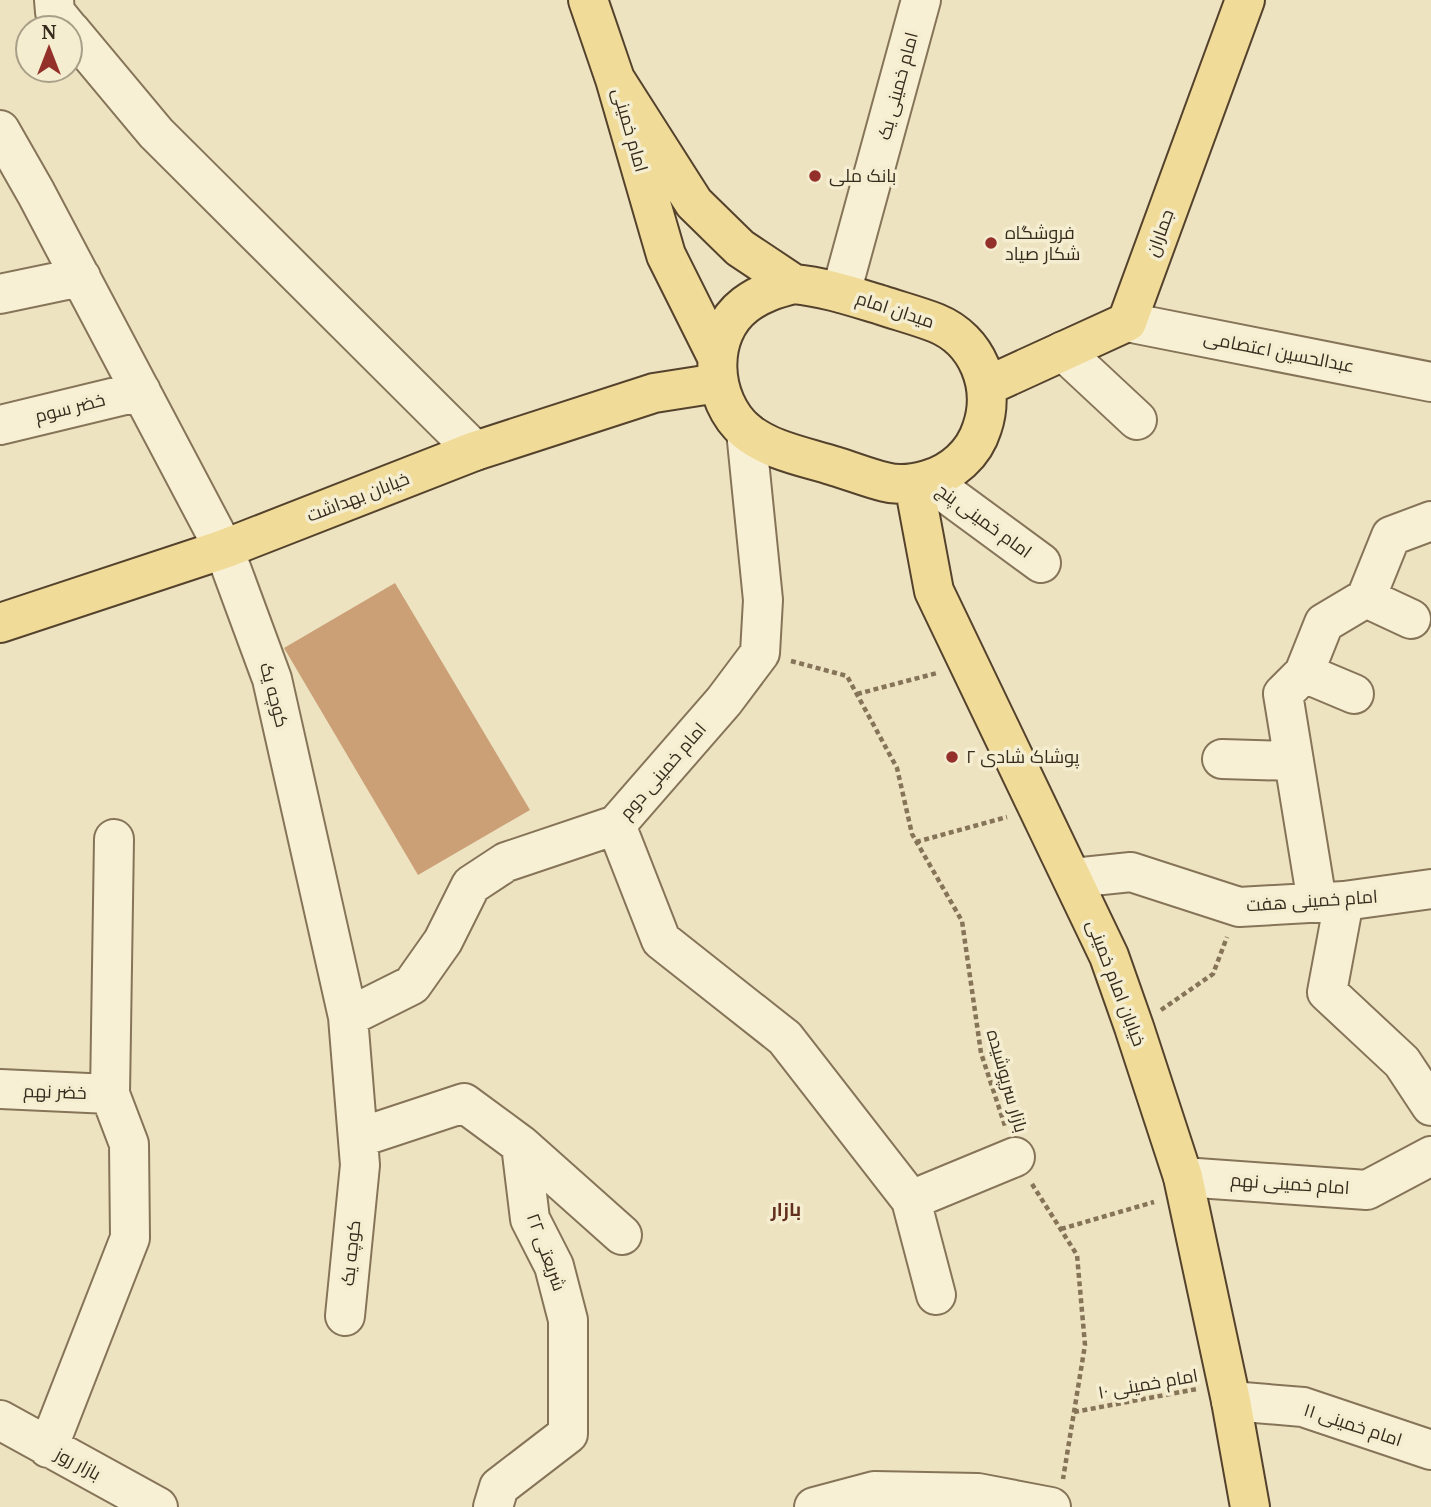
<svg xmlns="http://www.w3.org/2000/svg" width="1431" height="1507" font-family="'Noto Serif',Cairo,serif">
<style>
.building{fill:#cba077}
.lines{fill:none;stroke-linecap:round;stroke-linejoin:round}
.minor-casing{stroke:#867459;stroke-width:42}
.major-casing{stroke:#54422d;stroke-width:42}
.path{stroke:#867459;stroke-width:4.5;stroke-dasharray:5 3.5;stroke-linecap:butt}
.minor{stroke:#f8f0d4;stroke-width:38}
.major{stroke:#f0db98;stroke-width:38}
.poi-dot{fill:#94302a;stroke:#f5edd0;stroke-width:2.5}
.labels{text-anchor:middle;stroke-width:7;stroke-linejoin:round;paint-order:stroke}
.street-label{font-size:18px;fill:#362b1d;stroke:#f5edd0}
.poi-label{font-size:18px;fill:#362b1d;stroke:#f5edd0;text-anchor:start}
.neighbourhood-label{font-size:19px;font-weight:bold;fill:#62301d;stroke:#f5edd0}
</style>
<rect width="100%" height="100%" fill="#ede3c1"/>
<!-- building -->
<path class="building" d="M 395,583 L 530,810 L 418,875 L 284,648 Z"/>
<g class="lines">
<defs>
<path id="minor" d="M 54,0 L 55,12 L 68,28
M 70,30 L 156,133 L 475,451
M 0,130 L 36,193 L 224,549 L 272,679 L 348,1017 L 360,1165 L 345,1316
M 841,293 L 921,0
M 0,294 L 81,277
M 1127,322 L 1431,382
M 1063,351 L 1137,420
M 0,425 L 141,391
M 928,480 L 1041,563
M 1366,598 L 1411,619
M 1304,673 L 1354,694
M 1222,759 L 1294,761
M 616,825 L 661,940 L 785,1038 L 911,1200 L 936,1295
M 1073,878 L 1131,872 L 1239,907 L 1344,901 L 1431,889
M 1344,901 L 1327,992 L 1402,1062 L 1431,1106
M 1317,902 L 1283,694 L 1304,673 L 1324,623 L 1366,598 L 1391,536 L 1431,521
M 348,1017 L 412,985 L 443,941 L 471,885 L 506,862 L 616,825 L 724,701 L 760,653 L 763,600 L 746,431
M 0,1089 L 110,1094
M 358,1138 L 464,1103 L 521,1145 L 530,1219 L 554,1266 L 568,1320 L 568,1434 L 499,1487 L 493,1507
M 521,1145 L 622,1235
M 1183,1177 L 1367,1190 L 1431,1156
M 911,1200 L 1015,1157
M 1231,1401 L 1303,1407 L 1431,1450
M 0,1420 L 158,1507
M 48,1448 L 130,1238 L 129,1144 L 110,1094 L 114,839
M 814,1507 L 874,1491 L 978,1493 L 1051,1507"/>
<path id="major" d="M 588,0 L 615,79
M 794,284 C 824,287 851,296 881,305 C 899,311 918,316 936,323 C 978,340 996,387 982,428 C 974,454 952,473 927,480 C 913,484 899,486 885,482 C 868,478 851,471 834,466 C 806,457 770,451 746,431 C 710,400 706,335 745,305 C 761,293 775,289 794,284 Z
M 717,357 L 666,255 L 615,79 L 694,203 L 740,248 L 794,284
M 987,386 L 1127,322 L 1245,0
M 914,484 L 934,591 L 1109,956 L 1134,1027 L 1183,1177 L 1231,1401 L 1250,1507
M 0,623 L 224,549 L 475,451 L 654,393 L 718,383"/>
</defs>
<!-- minor casing -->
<use href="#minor" class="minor-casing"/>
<!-- major casing -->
<use href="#major" class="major-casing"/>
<!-- path -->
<path class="path" d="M 791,661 L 847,676 L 897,768 L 912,834 L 962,921 L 981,1053 L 1005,1126
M 857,694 L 937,673
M 916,842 L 1007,817
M 1161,1010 L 1213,974 L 1227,937
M 1032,1184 L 1077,1255 L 1085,1345 L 1063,1479
M 1061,1229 L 1154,1202
M 1074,1412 L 1197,1389"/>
<!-- minor -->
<use href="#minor" class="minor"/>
<!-- major -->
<use href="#major" class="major"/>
</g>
<!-- markers -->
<g class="poi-dot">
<circle cx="815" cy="176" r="7"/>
<circle cx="991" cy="243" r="7"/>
<circle cx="952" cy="757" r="7"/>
</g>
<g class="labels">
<!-- street labels -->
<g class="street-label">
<text transform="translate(898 86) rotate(-75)" y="6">امام خمینی یک</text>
<text transform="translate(630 130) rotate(74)" y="6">امام خمینی</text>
<text transform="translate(1160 233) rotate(-70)" y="6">جماران</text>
<text transform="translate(895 310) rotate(18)" y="6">میدان امام</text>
<text transform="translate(1279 352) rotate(11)" y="6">عبدالحسین اعتصامی</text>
<text transform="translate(70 408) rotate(-14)" y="6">خضر سوم</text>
<text transform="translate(358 497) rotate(-21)" y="6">خیابان بهداشت</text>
<text transform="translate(984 521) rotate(36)" y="6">امام خمینی پنج</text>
<text transform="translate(274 695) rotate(75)" y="6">کوچه یک</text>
<text transform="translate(663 771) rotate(-49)" y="6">امام خمینی دوم</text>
<text transform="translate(1312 901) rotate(-4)" y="6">امام خمینی هفت</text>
<text transform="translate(1116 983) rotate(69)" y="6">خیابان امام خمینی</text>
<text transform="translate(1007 1081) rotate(74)" y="6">بازار سرپوشیده</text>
<text transform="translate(55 1092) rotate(2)" y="6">خضر نهم</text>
<text transform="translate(1290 1184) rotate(4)" y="6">امام خمینی نهم</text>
<text transform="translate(546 1252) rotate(70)" y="6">شریعتی ۲۲</text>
<text transform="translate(351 1253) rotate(-84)" y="6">کوچه یک</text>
<text transform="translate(1148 1384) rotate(-10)" y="6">امام خمینی ۱۰</text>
<text transform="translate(1353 1425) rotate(18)" y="6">امام خمینی ۱۱</text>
<text transform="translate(78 1464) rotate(28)" y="6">بازار روز</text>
</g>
<!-- poi labels -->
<g class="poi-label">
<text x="829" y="182">بانک ملی</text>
<text x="1005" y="239">فروشگاه<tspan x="1005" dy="21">شکار صیاد</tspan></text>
<text x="966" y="763">پوشاک شادی ۲</text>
</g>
<!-- neighbourhood labels -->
<g class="neighbourhood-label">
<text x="786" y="1216">بازار</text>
</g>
</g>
<!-- north arrow -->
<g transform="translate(49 49)"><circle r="33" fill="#f5edd0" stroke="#a99f88" stroke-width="2"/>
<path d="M0-5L12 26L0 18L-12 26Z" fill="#94302a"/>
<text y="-10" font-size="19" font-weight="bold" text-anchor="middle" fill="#362b1d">N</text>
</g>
</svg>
